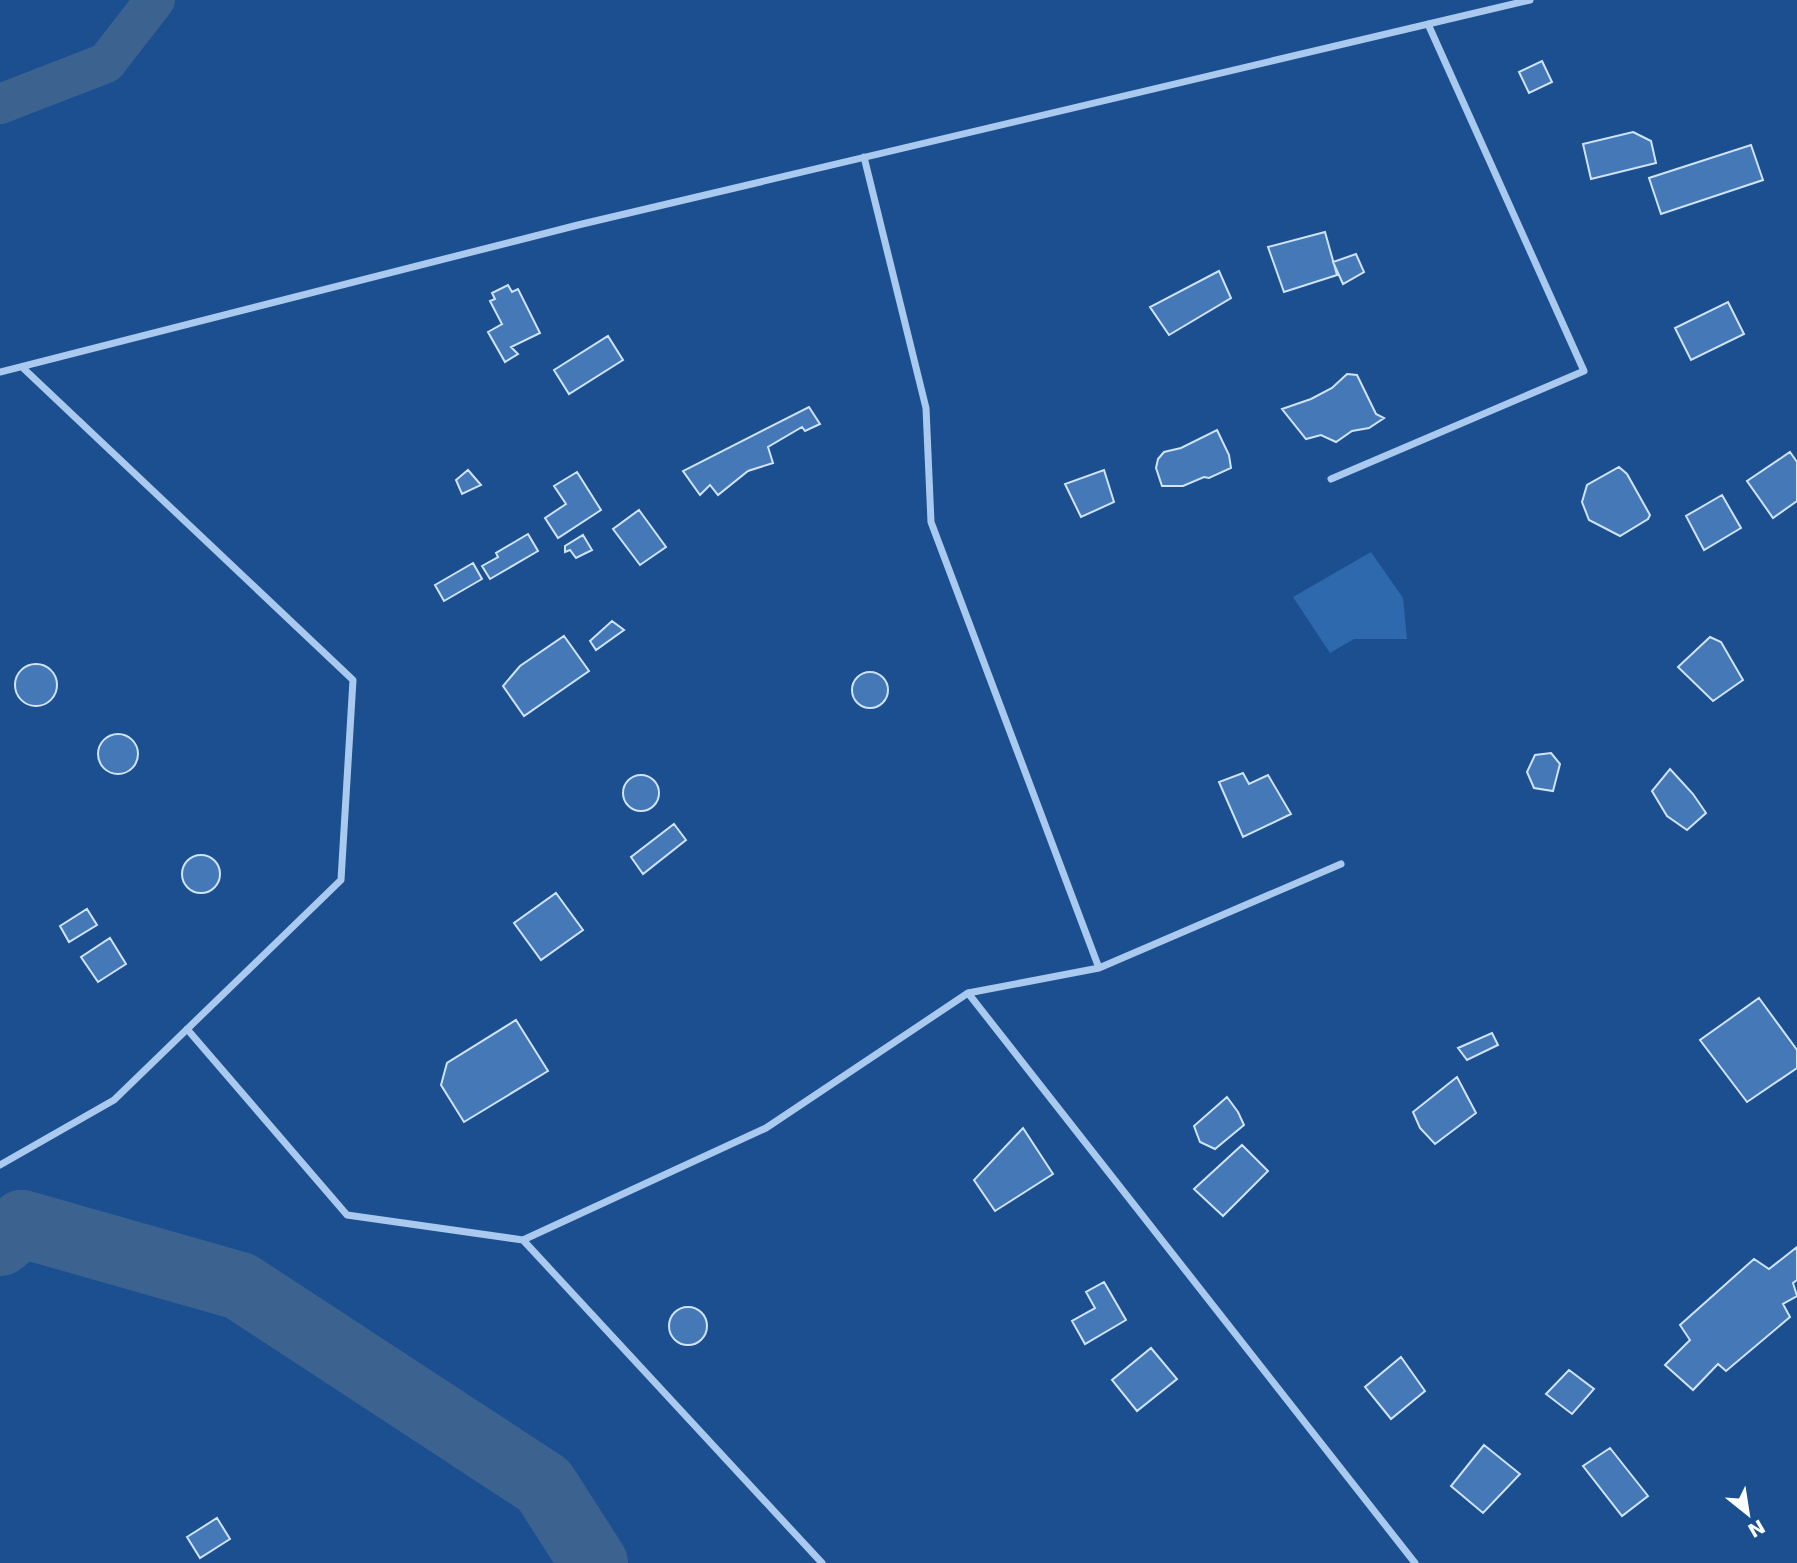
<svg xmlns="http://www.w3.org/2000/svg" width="1797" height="1563" font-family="'DejaVu Sans',sans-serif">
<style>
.green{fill:#2e69ad}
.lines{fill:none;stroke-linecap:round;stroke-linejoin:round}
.canal{stroke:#3c6290;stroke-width:40}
.river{stroke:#3c6290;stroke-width:68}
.building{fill:#4478b7;stroke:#cfe3fa;stroke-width:2}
.street{stroke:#a9c9ee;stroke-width:7}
</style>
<rect width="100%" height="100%" fill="#1b4f8f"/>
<!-- green -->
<path class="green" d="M 1371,552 L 1403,598 L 1407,639 L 1354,639 L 1330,653 L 1293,597 Z"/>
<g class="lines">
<!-- canal -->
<path class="canal" d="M 0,104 L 106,63 L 155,0"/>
<!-- river -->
<path class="river" d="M 0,1242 L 22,1224 L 240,1286 L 544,1485 L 594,1563"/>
</g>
<!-- building -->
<path class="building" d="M 1542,61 L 1552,82 L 1529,93 L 1519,72 Z
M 1633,132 L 1651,141 L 1656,163 L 1591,179 L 1583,144 Z
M 1751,145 L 1763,180 L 1661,214 L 1649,178 Z
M 1325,232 L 1337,275 L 1284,292 L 1268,247 Z
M 1356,254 L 1364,272 L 1343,284 L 1333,262 Z
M 1219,271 L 1231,298 L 1169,335 L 1150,307 Z
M 508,285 L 512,292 L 518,289 L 540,333 L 511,347 L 518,354 L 505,362 L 488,332 L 502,324 L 490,301 L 495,299 L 492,293 Z
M 1728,302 L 1744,334 L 1691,360 L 1675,328 Z
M 608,336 L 623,360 L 569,394 L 554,370 Z
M 1347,374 L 1357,375 L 1376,414 L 1384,418 L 1369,428 L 1352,431 L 1336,442 L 1321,435 L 1306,439 L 1282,409 L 1311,399 L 1332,388 Z
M 809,407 L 820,424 L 805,431 L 802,427 L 768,447 L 773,463 L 748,471 L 718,495 L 710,485 L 700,495 L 683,471 Z
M 1217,430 L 1229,455 L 1231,468 L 1209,478 L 1204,477 L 1183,486 L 1162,486 L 1156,468 L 1158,459 L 1164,452 L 1181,448 Z
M 1790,452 L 1797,462 L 1797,501 L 1773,518 L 1747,481 Z
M 1619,467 L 1627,474 L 1650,515 L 1648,519 L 1620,536 L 1589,520 L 1582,502 L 1587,485 Z
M 468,470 L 481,485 L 462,494 L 456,480 Z
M 1104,470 L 1114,502 L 1081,517 L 1065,484 Z
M 577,472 L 601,510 L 558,538 L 545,518 L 566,504 L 554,486 Z
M 1722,495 L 1741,528 L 1704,550 L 1686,516 Z
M 639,510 L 666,547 L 640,565 L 613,529 Z
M 528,534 L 538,551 L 490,579 L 482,566 L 498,557 L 496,553 Z
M 583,535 L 592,550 L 576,558 L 570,550 L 565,552 L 565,546 Z
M 473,563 L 482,579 L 444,601 L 435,585 Z
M 612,621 L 624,630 L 596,650 L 590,641 Z
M 564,636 L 589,671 L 524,716 L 503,686 L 520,666 Z
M 1710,637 L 1721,642 L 1743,680 L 1713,701 L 1678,667 Z
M15 685a21 21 0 1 1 42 0a21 21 0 1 1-42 0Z
M852 690a18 18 0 1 1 36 0a18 18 0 1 1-36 0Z
M98 754a20 20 0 1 1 40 0a20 20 0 1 1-40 0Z
M 1551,753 L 1560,764 L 1553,791 L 1534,788 L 1527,772 L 1535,755 Z
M 1670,769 L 1693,794 L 1706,813 L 1687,830 L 1667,816 L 1652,791 Z
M 1243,773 L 1249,784 L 1268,775 L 1291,814 L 1243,837 L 1219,782 Z
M623 793a18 18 0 1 1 36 0a18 18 0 1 1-36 0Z
M 674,824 L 686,840 L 643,874 L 631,857 Z
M182 874a19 19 0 1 1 38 0a19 19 0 1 1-38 0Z
M 556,893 L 583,930 L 541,960 L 514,923 Z
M 87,909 L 97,925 L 69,942 L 60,926 Z
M 110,938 L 126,964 L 98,982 L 81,957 Z
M 1759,998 L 1797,1050 L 1797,1068 L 1747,1102 L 1700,1040 Z
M 516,1020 L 548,1071 L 464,1122 L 441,1085 L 447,1063 Z
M 1492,1033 L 1498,1045 L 1467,1060 L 1458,1048 Z
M 1457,1077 L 1476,1113 L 1435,1144 L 1420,1128 L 1413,1112 Z
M 1227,1097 L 1238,1112 L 1244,1125 L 1215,1149 L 1200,1142 L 1194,1126 Z
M 1023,1128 L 1053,1174 L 995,1211 L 974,1180 Z
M 1242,1145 L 1268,1171 L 1223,1216 L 1194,1189 Z
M 1797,1247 L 1797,1280 L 1793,1283 L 1797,1296 L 1783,1304 L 1790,1317 L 1726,1371 L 1718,1364 L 1693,1390 L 1665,1365 L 1690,1340 L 1680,1325 L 1754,1259 L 1769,1269 Z
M 1104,1282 L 1126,1320 L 1085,1344 L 1072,1321 L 1095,1308 L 1086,1292 Z
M669 1326a19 19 0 1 1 38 0a19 19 0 1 1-38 0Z
M 1151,1348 L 1177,1379 L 1137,1411 L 1112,1380 Z
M 1401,1357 L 1425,1391 L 1391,1419 L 1365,1387 Z
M 1569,1370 L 1594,1389 L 1572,1414 L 1546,1394 Z
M 1484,1445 L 1520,1474 L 1483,1513 L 1451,1486 Z
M 1610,1448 L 1648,1496 L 1622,1516 L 1583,1466 Z
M 217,1518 L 230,1539 L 200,1558 L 187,1537 Z"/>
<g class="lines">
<!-- street -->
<path class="street" d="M 864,157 L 926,408 L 931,522 L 1099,968 L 968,993 L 1415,1563
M 0,372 L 578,225 L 1530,0
M 1331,479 L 1584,371 L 1428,24
M 1099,968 L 1341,864
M 187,1029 L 347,1215 L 523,1240 L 766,1128 L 968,993
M 0,1165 L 114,1100 L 341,880 L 353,680 L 22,367
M 523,1240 L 822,1563"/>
</g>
<!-- north arrow -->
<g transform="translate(1748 1514) rotate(150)" stroke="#1b4f8f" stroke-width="5" paint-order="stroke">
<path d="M0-5L12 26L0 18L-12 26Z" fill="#ffffff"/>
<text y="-10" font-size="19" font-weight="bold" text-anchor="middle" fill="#ffffff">N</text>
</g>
</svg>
